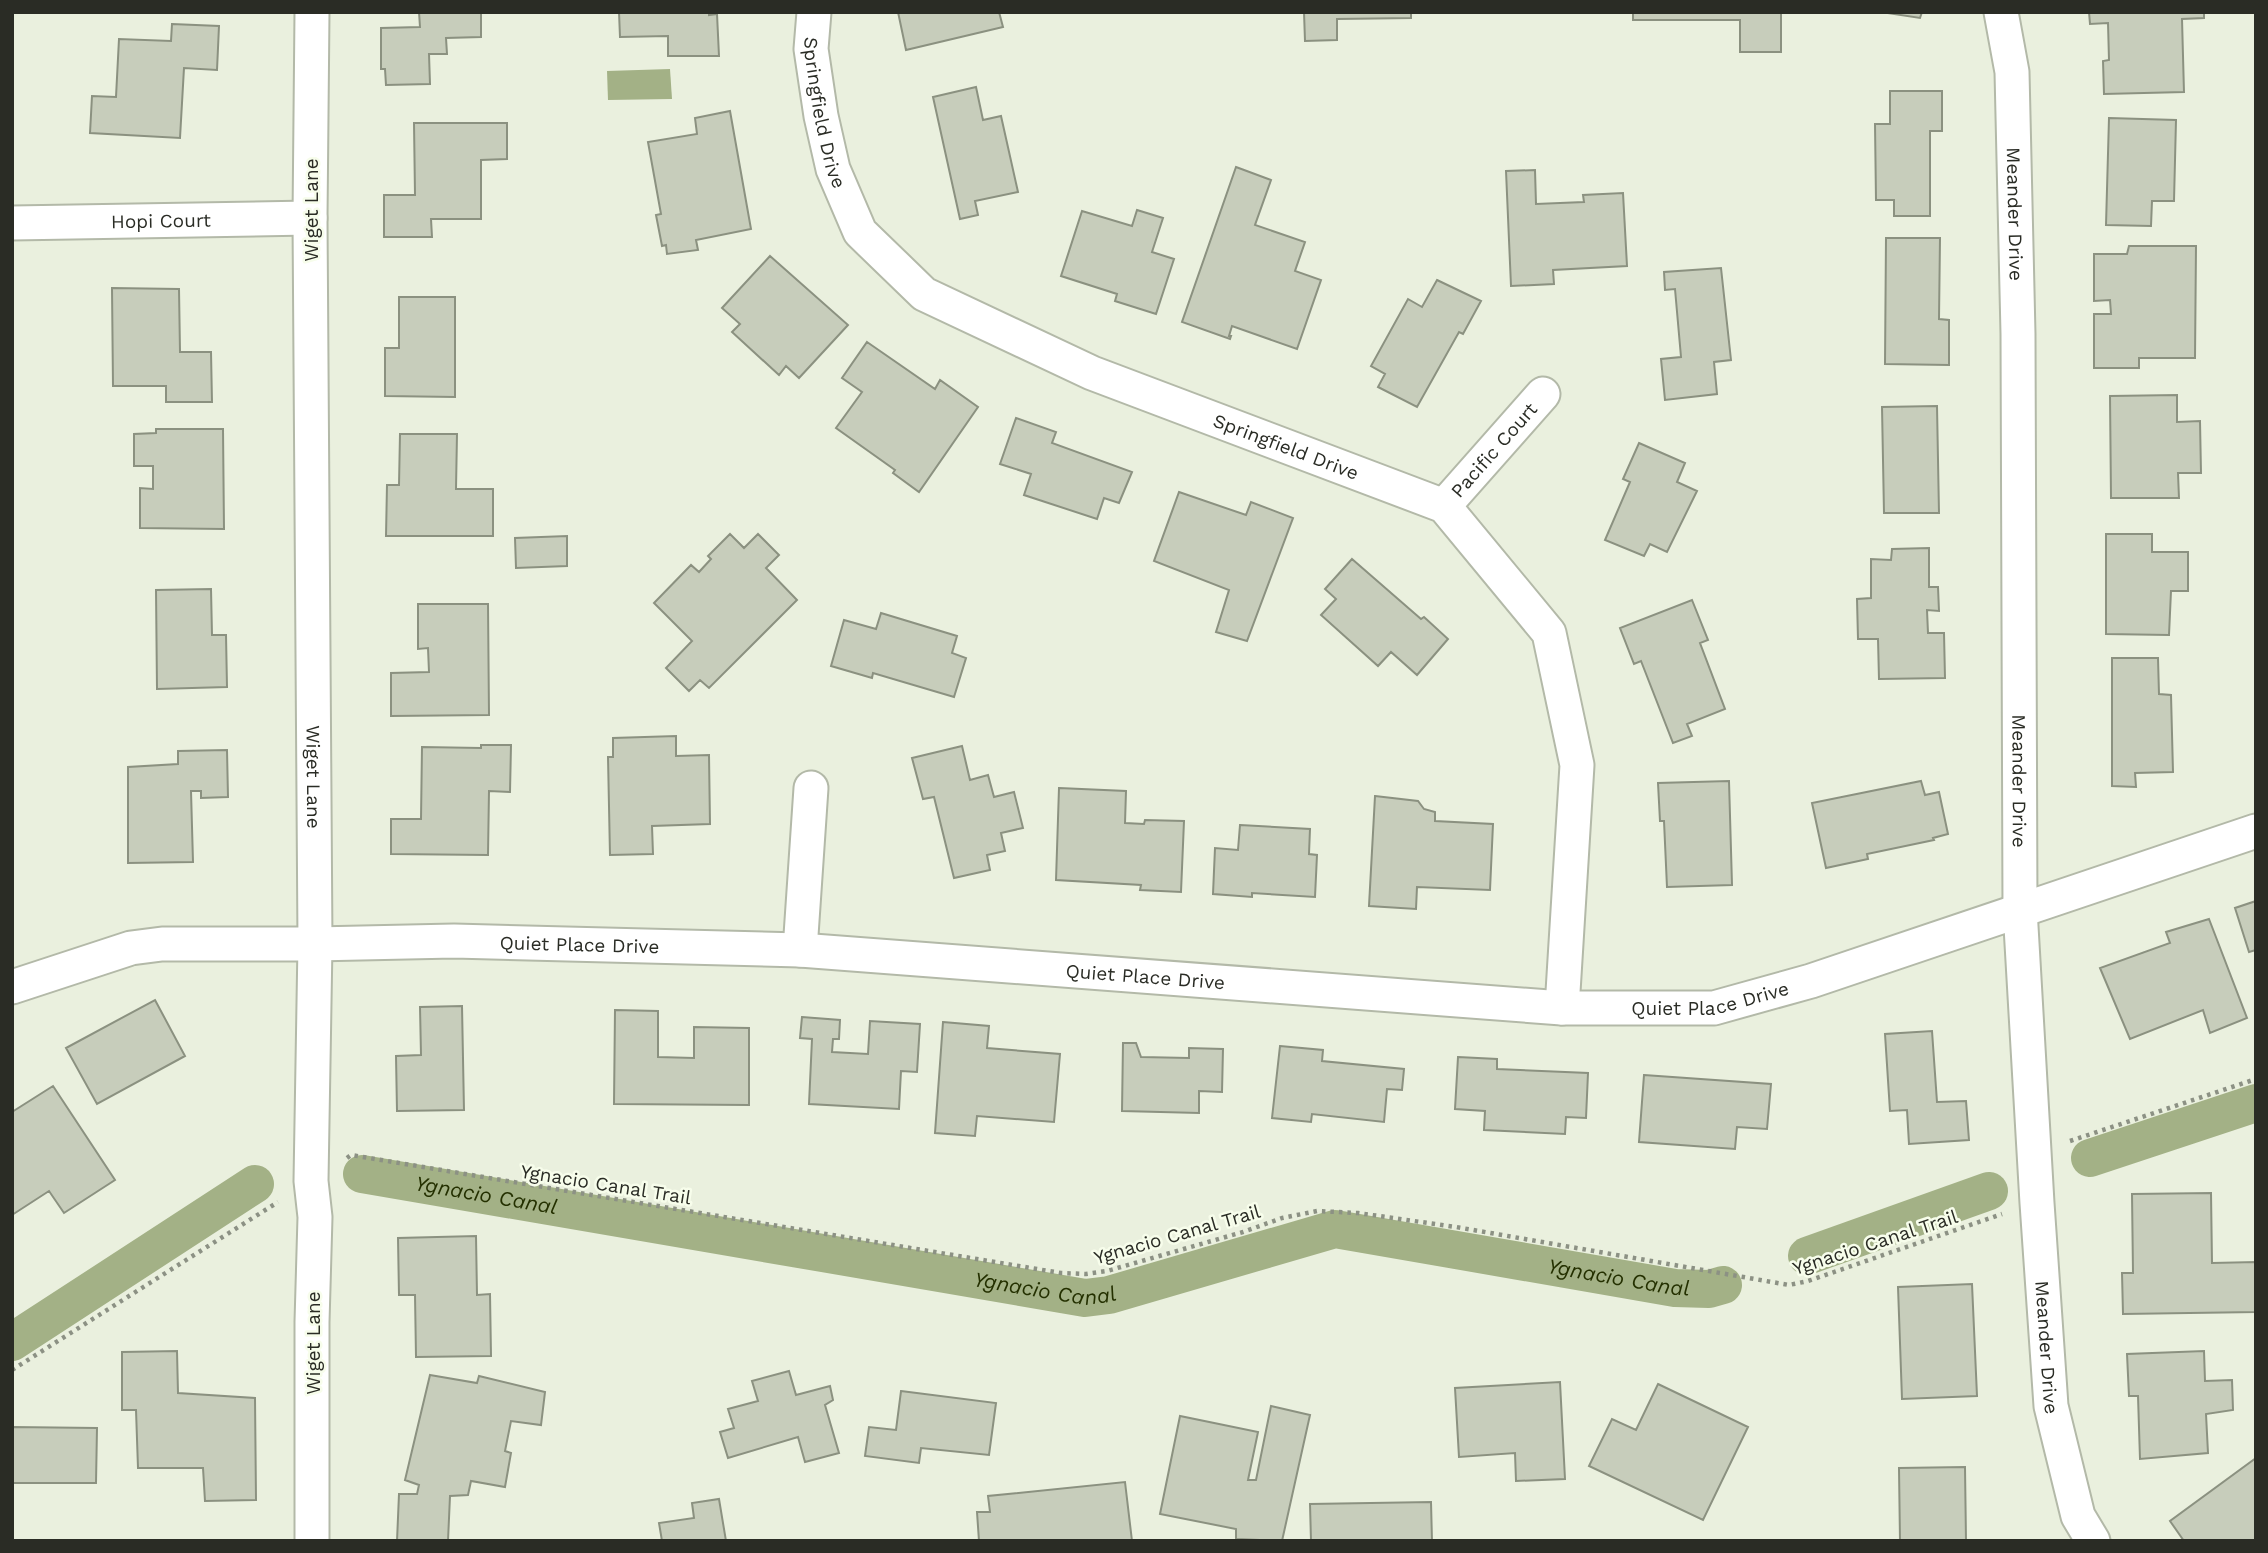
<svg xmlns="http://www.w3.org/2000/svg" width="2268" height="1553" font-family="'Work Sans',sans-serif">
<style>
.water{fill:#a3b186}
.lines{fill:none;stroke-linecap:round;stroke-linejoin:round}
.canal{stroke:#a3b186;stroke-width:38}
.building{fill:#c7cdbb;stroke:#8b9180;stroke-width:2}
.minor-casing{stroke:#b3b9a8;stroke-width:37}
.path{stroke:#8c9184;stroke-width:4.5;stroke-dasharray:3.5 5;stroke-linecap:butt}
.minor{stroke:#fff;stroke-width:33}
.labels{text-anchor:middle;stroke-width:5;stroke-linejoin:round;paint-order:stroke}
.street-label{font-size:19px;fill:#2a2c25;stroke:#f7fdeb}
.water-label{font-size:21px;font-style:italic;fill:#243000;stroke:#f7fdeb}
</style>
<rect width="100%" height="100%" fill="#eaf0de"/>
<!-- water -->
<path class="water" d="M 670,69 L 672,99 L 608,100 L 607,71 Z"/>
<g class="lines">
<!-- canal -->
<g class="canal">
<path d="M 2090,1158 L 2256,1103"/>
<path id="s1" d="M 362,1174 L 1085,1298 L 1109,1295 L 1335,1229 L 1675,1288 L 1709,1289 L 1723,1285"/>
<path d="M 1807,1256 L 1989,1191"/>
<path d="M 12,1342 L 255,1184"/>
</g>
</g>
<!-- building -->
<path class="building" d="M 419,12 L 481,12 L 481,37 L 446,38 L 447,54 L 429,54 L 430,84 L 386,85 L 385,69 L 381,69 L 381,28 L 420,27 Z
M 619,12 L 709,12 L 709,15 L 717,14 L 719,56 L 668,56 L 668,36 L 620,37 Z
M 898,12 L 999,12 L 1003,27 L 906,50 Z
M 1304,12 L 1411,12 L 1411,18 L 1337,19 L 1337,40 L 1305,41 Z
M 1633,12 L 1781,12 L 1781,52 L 1740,52 L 1740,20 L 1633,20 Z
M 1881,12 L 1922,12 L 1920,18 Z
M 2089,12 L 2204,12 L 2204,18 L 2182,19 L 2184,92 L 2104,94 L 2103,61 L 2109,60 L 2108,23 L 2090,24 Z
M 172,24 L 219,26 L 217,70 L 184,68 L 180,138 L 90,133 L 92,96 L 116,97 L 119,39 L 171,41 Z
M 976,87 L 983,120 L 1001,116 L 1018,192 L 975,201 L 978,215 L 960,219 L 933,97 Z
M 1890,91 L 1942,91 L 1942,131 L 1930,131 L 1930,216 L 1894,216 L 1894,200 L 1876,200 L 1875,124 L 1890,124 Z
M 730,111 L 751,229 L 696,240 L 698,250 L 667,254 L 666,245 L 662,246 L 656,215 L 661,214 L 648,142 L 697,134 L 695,118 Z
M 2109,118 L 2176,120 L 2174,201 L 2152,201 L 2151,226 L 2106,225 Z
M 414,123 L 507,123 L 507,159 L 481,160 L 481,219 L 431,219 L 432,237 L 384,237 L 384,195 L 415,195 Z
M 1236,167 L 1271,180 L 1255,225 L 1305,242 L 1295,271 L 1321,280 L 1297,349 L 1232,326 L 1229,336 L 1231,336 L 1230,339 L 1182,322 Z
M 1535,170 L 1536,204 L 1584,202 L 1583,195 L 1623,193 L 1627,266 L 1553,270 L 1554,284 L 1511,286 L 1506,171 Z
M 1137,210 L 1163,218 L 1152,252 L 1174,259 L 1156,314 L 1115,301 L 1117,294 L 1061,276 L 1082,211 L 1132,226 Z
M 1886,238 L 1940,238 L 1939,319 L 1949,320 L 1949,365 L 1885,364 Z
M 2129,246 L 2196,246 L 2195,358 L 2139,358 L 2139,368 L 2094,368 L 2094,314 L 2111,314 L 2110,300 L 2094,301 L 2094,254 L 2127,254 Z
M 770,256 L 848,325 L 799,378 L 786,366 L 779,375 L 732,332 L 740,324 L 722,308 Z
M 1721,268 L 1731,360 L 1714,362 L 1717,394 L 1665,400 L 1661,359 L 1681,357 L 1675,289 L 1665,290 L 1664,272 Z
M 1437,280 L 1481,301 L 1463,334 L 1459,332 L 1417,407 L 1378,387 L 1385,374 L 1371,366 L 1408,299 L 1422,307 Z
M 112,288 L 179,289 L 180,352 L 211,352 L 212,402 L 166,402 L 166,386 L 113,386 Z
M 399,297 L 455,297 L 455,397 L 385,396 L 385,348 L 399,348 Z
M 867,342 L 935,389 L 940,380 L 978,407 L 919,492 L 893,473 L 895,470 L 836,428 L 862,392 L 842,378 Z
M 2177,395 L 2177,422 L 2200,421 L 2201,473 L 2178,473 L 2179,498 L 2111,498 L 2110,396 Z
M 1937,406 L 1939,513 L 1884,513 L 1882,407 Z
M 1016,418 L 1056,432 L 1052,443 L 1132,472 L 1119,503 L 1104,498 L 1097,519 L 1024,495 L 1031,474 L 1000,464 Z
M 156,429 L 223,429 L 224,529 L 140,528 L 140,488 L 153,489 L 153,466 L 134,466 L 134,434 L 156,433 Z
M 400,434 L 457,434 L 456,489 L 493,489 L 493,536 L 386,536 L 387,485 L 399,485 Z
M 1639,443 L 1685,463 L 1677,482 L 1697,491 L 1667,552 L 1650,544 L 1644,556 L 1605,540 L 1630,482 L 1623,479 Z
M 1179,492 L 1246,515 L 1251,502 L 1293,518 L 1247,641 L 1216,632 L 1229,590 L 1154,561 Z
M 730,534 L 744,548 L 758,534 L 779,555 L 766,568 L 797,600 L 709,688 L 700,680 L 689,691 L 666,668 L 692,641 L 654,603 L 691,565 L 699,572 L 711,559 L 708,556 Z
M 2106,534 L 2152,534 L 2152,552 L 2188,552 L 2188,591 L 2171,591 L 2169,635 L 2106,634 Z
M 567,536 L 567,566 L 516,568 L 515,538 Z
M 1929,548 L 1929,587 L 1938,587 L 1939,611 L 1927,610 L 1928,633 L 1944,633 L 1945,678 L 1879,679 L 1878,639 L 1858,639 L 1857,599 L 1871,598 L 1871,559 L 1891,560 L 1892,549 Z
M 1352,559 L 1421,619 L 1424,617 L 1448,639 L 1417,675 L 1391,652 L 1378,666 L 1321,615 L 1336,599 L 1325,589 Z
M 211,589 L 212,635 L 226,635 L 227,687 L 157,689 L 156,590 Z
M 1692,600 L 1708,640 L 1700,643 L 1725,709 L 1687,724 L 1692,736 L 1673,743 L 1641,661 L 1634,664 L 1620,628 Z
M 418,604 L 488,604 L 489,715 L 391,716 L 391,673 L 429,672 L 428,648 L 418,649 Z
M 881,613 L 957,636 L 952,653 L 966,658 L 954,697 L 873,673 L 872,678 L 831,666 L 844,620 L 876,629 Z
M 2112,658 L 2158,658 L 2159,694 L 2171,695 L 2173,772 L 2135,773 L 2136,787 L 2112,786 Z
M 676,736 L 676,756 L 709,755 L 710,824 L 652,826 L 653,854 L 610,855 L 608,757 L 613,757 L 613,738 Z
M 481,745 L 511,745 L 510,792 L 489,791 L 488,855 L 391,854 L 391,819 L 421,819 L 422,747 L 481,748 Z
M 962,746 L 970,780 L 988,775 L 994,797 L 1014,792 L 1023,828 L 1001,833 L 1005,851 L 987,855 L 990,870 L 954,878 L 934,797 L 923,799 L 912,758 Z
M 227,750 L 228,797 L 201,798 L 201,791 L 191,791 L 193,862 L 128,863 L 128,767 L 178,764 L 178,751 Z
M 1729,781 L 1732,885 L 1667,887 L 1664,821 L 1660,821 L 1658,783 Z
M 1921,781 L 1925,795 L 1939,792 L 1948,834 L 1933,838 L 1934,840 L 1867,854 L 1868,859 L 1826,868 L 1812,803 Z
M 1059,788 L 1126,791 L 1125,823 L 1144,824 L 1145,820 L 1184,821 L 1181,892 L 1140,890 L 1141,885 L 1056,880 Z
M 1375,796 L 1418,801 L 1424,809 L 1435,812 L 1435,821 L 1493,824 L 1490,890 L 1417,887 L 1416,909 L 1369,906 Z
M 1240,825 L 1310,829 L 1309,854 L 1317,855 L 1315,897 L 1252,893 L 1252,897 L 1213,894 L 1215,848 L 1238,850 Z
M 2256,901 L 2256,950 L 2249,952 L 2235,908 Z
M 2209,919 L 2247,1018 L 2210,1033 L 2203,1010 L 2130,1039 L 2100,968 L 2170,943 L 2166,932 Z
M 155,1000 L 185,1056 L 97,1104 L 66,1048 Z
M 462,1006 L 464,1110 L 397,1111 L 396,1056 L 421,1055 L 420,1007 Z
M 615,1010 L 658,1011 L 658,1057 L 694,1058 L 694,1027 L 749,1028 L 749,1105 L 614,1104 Z
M 802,1017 L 840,1020 L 839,1039 L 833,1039 L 832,1052 L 868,1054 L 870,1021 L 920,1024 L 917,1072 L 901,1071 L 899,1109 L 809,1104 L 812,1039 L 800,1038 Z
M 943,1022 L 989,1026 L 987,1048 L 1060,1054 L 1054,1122 L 977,1116 L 975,1136 L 935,1133 Z
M 1932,1031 L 1937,1102 L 1966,1101 L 1969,1140 L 1909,1144 L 1907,1110 L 1890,1111 L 1885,1034 Z
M 1123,1043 L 1136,1043 L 1141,1057 L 1189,1058 L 1189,1048 L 1223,1049 L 1222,1092 L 1199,1091 L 1199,1113 L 1122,1111 Z
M 1280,1046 L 1323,1050 L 1322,1061 L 1404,1069 L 1402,1090 L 1387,1089 L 1384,1122 L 1312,1114 L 1311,1122 L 1272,1118 Z
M 1458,1057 L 1497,1059 L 1497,1069 L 1588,1073 L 1586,1118 L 1566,1117 L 1565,1134 L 1484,1130 L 1485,1111 L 1455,1109 Z
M 1644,1075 L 1771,1084 L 1767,1129 L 1737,1127 L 1735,1149 L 1639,1142 Z
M 53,1086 L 115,1180 L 64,1213 L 49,1191 L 12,1215 L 12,1112 Z
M 2211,1193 L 2212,1263 L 2256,1262 L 2256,1312 L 2123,1314 L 2122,1273 L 2133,1273 L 2132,1194 Z
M 476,1236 L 477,1295 L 490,1294 L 491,1356 L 416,1357 L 415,1295 L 399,1295 L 398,1238 Z
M 1972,1284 L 1977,1396 L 1902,1399 L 1898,1287 Z
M 177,1351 L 178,1393 L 255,1398 L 256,1500 L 205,1501 L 203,1468 L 138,1468 L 136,1410 L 122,1410 L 122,1352 Z
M 2204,1351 L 2205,1381 L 2232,1380 L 2233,1410 L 2206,1414 L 2208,1453 L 2140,1459 L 2138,1396 L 2129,1396 L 2127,1354 Z
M 789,1371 L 796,1395 L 830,1386 L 833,1400 L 825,1405 L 839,1453 L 805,1462 L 798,1437 L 728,1458 L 720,1432 L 734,1428 L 728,1409 L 758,1401 L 752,1381 Z
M 430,1375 L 477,1383 L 479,1376 L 545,1392 L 541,1425 L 511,1421 L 505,1451 L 511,1453 L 505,1487 L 471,1481 L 468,1495 L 450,1496 L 448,1541 L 397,1541 L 399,1494 L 417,1494 L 419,1485 L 405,1480 Z
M 1560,1382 L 1565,1479 L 1516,1481 L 1515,1453 L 1459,1457 L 1455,1388 Z
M 1658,1384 L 1748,1427 L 1703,1520 L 1589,1466 L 1612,1419 L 1636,1430 Z
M 901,1391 L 996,1403 L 989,1455 L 921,1448 L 919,1463 L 865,1456 L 869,1427 L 896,1430 Z
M 1271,1406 L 1310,1415 L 1282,1541 L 1236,1539 L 1236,1529 L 1160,1514 L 1180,1416 L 1258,1432 L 1248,1480 L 1256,1480 Z
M 12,1427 L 97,1428 L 96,1483 L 12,1483 Z
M 2256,1458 L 2256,1541 L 2184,1541 L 2170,1521 Z
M 1965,1467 L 1966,1541 L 1900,1541 L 1899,1468 Z
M 1125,1482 L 1132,1541 L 979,1541 L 977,1512 L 990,1512 L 988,1496 Z
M 719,1499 L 726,1541 L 662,1541 L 659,1523 L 694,1518 L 692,1503 Z
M 1431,1502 L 1432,1541 L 1311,1541 L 1310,1504 Z"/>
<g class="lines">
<defs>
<g id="minor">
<path id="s2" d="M 312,12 L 310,218 L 315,944 L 311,1181 L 315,1217 L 312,1322 L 312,1541"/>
<path id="s3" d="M 814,12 L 811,49 L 821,116 L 833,169 L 860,232 L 924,294 L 1092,373 L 1444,506 L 1549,633 L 1577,765 L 1562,1008"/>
<path id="s4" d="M 2001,12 L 2012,72 L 2018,334 L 2020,909 L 2037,1203 L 2051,1406 L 2078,1516 L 2093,1541"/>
<path id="s5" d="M 12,223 L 310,218"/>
<path id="s6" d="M 1444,506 L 1543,394"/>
<path d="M 800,950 L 811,788"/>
<path id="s7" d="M 12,987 L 131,948 L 162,944 L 315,944 L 454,941 L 800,950 L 1562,1008 L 1714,1008 L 1811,981 L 2256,831"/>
</g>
</defs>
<!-- minor casing -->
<use href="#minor" class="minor-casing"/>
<!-- path -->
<path class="path" d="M 2070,1141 L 2256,1079
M 347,1158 L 351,1155 L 1061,1273 L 1086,1274 L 1107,1271 L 1243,1232 L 1282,1218 L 1317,1211 L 1358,1213 L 1456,1227 L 1789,1285 L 1808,1281 L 2002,1214
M 12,1370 L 278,1202"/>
<!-- minor -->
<use href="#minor" class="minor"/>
</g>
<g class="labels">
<!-- street labels -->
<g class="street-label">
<text dy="7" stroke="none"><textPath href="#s3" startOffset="102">Springfield Drive</textPath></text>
<text transform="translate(311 210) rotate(-90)" y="7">Wiget Lane</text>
<text dy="7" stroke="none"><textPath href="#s4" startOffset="203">Meander Drive</textPath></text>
<text dy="7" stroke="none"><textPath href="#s5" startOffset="149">Hopi Court</textPath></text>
<text dy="7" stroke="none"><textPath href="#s3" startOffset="710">Springfield Drive</textPath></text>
<text dy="7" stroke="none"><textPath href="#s6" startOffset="75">Pacific Court</textPath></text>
<text dy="7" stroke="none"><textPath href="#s2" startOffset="765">Wiget Lane</textPath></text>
<text dy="7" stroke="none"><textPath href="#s4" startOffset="770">Meander Drive</textPath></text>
<text dy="7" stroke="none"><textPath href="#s7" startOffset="574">Quiet Place Drive</textPath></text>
<text dy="7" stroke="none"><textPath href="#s7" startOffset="1141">Quiet Place Drive</textPath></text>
<text dy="7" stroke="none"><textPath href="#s7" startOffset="1708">Quiet Place Drive</textPath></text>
<text transform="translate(606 1184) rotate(9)" y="7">Ygnacio Canal Trail</text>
<text transform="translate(1177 1234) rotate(-16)" y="7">Ygnacio Canal Trail</text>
<text transform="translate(1875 1242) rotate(-18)" y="7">Ygnacio Canal Trail</text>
<text transform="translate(313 1343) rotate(-90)" y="7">Wiget Lane</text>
<text dy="7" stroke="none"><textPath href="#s4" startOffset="1337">Meander Drive</textPath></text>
</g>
<!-- water labels -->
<g class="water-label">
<text dy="7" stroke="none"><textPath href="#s1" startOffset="126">Ygnacio Canal</textPath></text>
<text dy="7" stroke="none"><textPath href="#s1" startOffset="1281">Ygnacio Canal</textPath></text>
<text dy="7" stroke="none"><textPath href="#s1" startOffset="693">Ygnacio Canal</textPath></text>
</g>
</g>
<!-- border -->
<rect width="2268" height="1553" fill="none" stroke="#2a2c25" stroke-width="28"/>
</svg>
